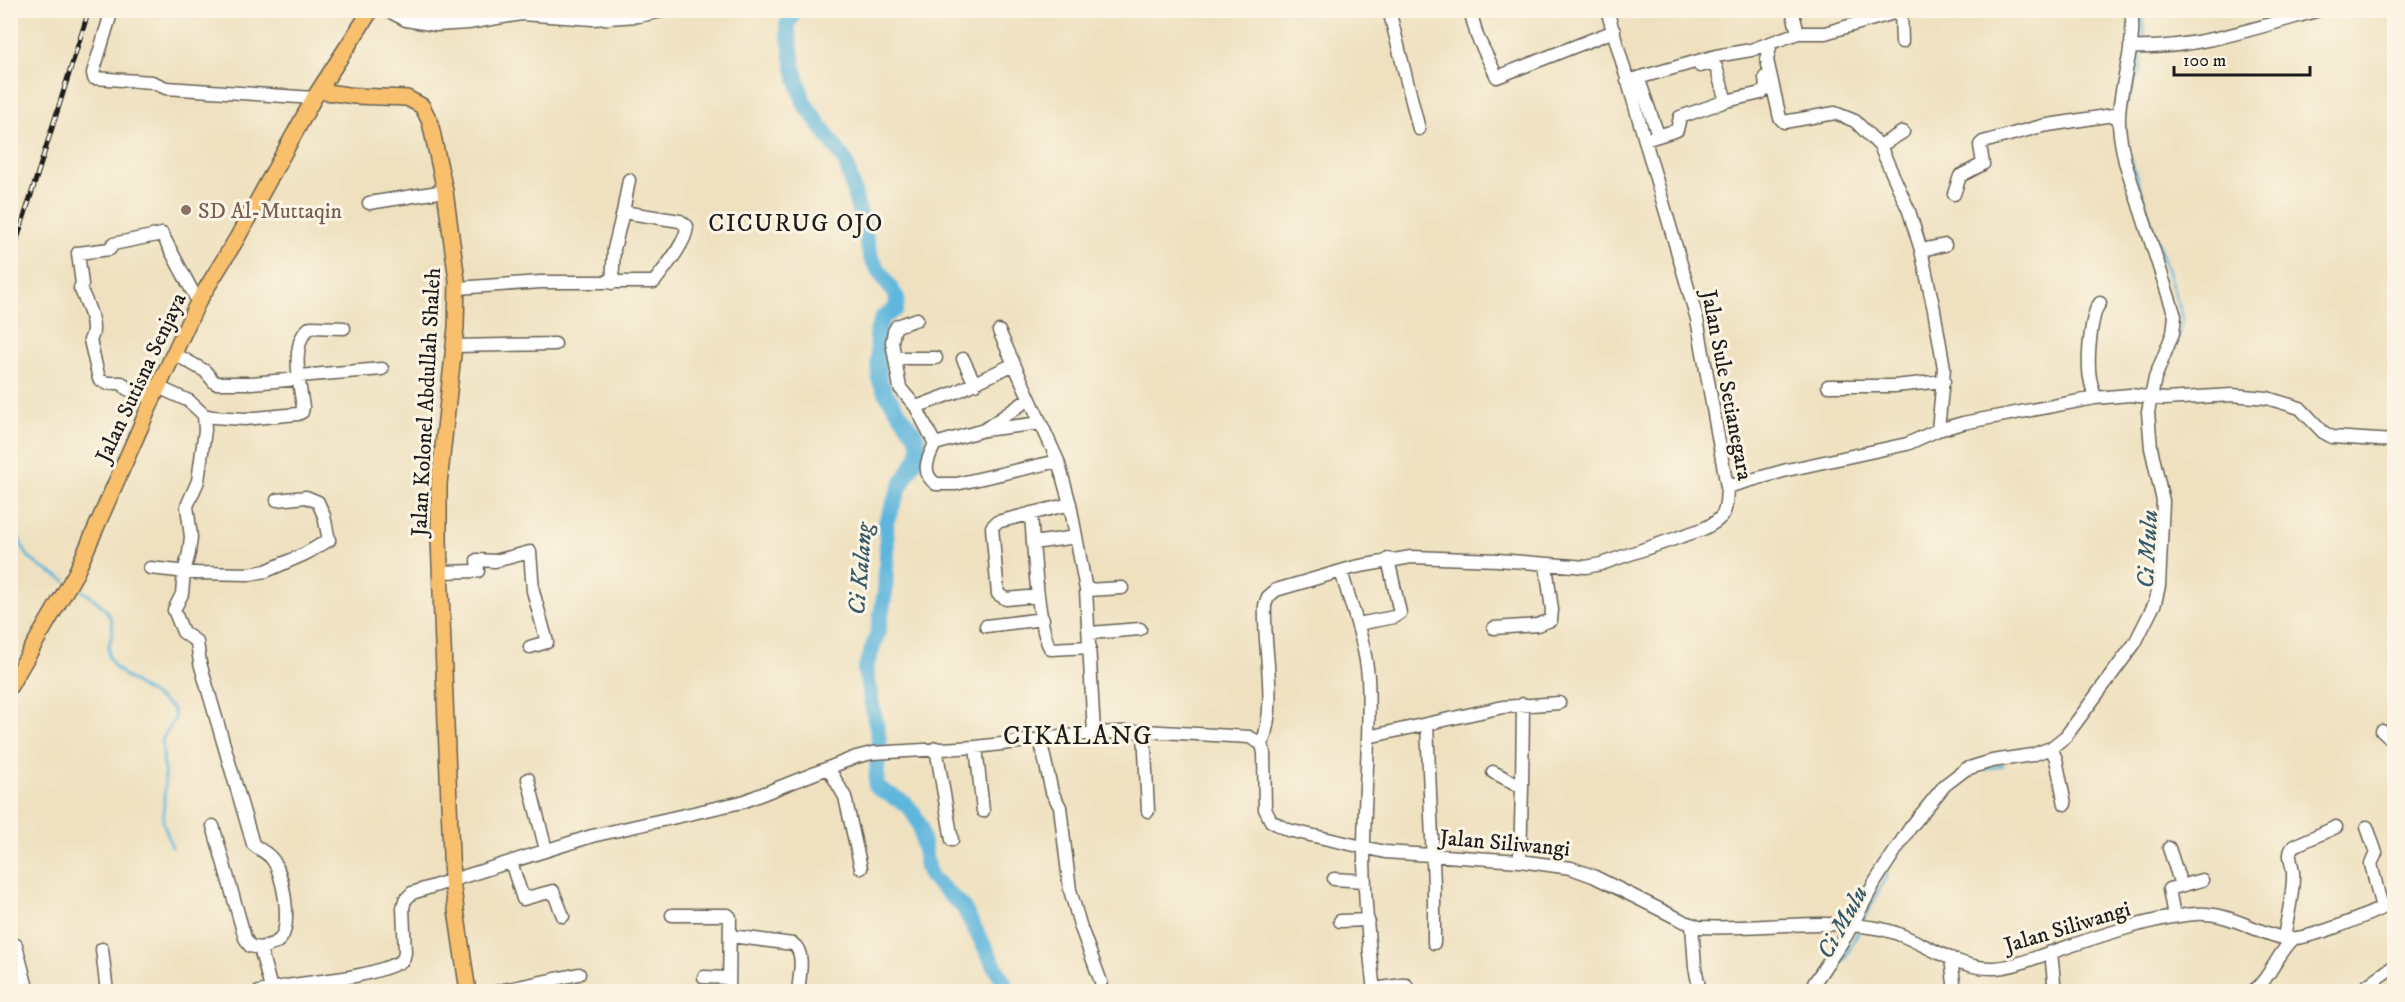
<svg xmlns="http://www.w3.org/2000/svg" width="2405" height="1002" font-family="'IM FELL DW Pica',serif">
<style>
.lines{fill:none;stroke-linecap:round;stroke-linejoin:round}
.stream{stroke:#5fb6dc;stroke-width:3}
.river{stroke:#5fb6dc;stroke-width:16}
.minor-casing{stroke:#666155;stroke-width:15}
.major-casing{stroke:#666155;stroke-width:18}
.minor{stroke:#fff;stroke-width:12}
.major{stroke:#f8bf6c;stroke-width:15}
.rail-casing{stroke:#1c1c1c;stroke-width:5}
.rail{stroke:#fcf5e5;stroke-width:3;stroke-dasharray:9;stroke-linecap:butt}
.education-dot{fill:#8d6e63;stroke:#fcf5e5;stroke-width:2}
.labels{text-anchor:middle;stroke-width:6;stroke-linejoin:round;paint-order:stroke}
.education-label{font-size:22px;fill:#785e54;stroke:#fcf5e5;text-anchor:start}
.street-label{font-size:22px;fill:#1c1c1c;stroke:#fcf5e5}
.neighbourhood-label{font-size:24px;letter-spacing:1.5px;fill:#1c1c1c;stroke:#fcf5e5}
.water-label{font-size:24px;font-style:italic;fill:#375a69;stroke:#fcf5e5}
.quarter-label{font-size:26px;letter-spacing:1.5px;fill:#1c1c1c;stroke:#fcf5e5}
</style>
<rect width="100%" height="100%" fill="#fcf5e5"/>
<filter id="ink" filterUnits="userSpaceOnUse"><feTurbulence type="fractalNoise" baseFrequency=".0167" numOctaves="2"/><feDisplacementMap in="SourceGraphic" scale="12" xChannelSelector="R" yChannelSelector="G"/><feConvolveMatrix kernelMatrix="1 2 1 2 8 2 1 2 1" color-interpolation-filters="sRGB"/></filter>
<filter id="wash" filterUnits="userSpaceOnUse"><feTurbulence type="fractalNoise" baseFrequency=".008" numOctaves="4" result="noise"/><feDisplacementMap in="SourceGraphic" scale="24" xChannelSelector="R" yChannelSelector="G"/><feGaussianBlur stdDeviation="1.35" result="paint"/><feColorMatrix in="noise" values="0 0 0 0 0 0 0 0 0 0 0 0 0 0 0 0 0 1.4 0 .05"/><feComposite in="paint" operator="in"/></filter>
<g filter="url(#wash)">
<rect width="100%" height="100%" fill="#efe1c0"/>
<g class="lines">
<!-- stream -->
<path class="stream" d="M 2141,10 L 2144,32 L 2143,44
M 2125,107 L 2140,70 L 2142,50
M 2130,158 L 2183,318 L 2180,333 L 2172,351
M 10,523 C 18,533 20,543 26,553 C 34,566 53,573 66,581
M 74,586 C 90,595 117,611 112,634 C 110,643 105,651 111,661 C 120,678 157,695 173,709 L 175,718 L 162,740 L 165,783 L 163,822 L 172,847
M 1986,769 L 2003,765
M 1862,922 L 1887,875
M 1818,992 L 1846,956 L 1860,928"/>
<!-- river -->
<path class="river" d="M 795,10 L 787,25 L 794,68 L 804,103 L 846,162 L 871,258 L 897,298 L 896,309 L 883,317 L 877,332 L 879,379 L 886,394 L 916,436 L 919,446 L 918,456 L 901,485 L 886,522 L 887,552 L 885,592 L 878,632 L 865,670 L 879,739 L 876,787 L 906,804 L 914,814 L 920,826 L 927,868 L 931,877 L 963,907 L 1009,992"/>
</g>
</g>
<g filter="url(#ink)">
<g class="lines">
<defs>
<path id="minor" d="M 112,10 L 93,73 L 94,78 L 152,82 L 166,88 L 314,98
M 387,10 L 406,20 L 436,25 L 468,23 L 521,14 L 593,19 L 638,16 L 668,10
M 1389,10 L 1419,129
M 1470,10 L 1477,36 L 1497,77 L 1614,31
M 1792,10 L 1798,33 L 1825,33 L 1904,10
M 2376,10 L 2394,11
M 1901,11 L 1902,42
M 1771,43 L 1767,60 L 1780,118 L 1784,122 L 1835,113 L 1855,121 L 1880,146 L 1909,211 L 1921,250 L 1934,310 L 1944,368 L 1938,430
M 2130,47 C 2193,50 2259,27 2319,10
M 1700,66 L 1708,64 L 1716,67 L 1726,101
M 1639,80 L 1658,135
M 1627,81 L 1716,56 L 1751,50 L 1798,33
M 1645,140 L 1677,130 L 1680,117 L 1726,101 L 1761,93 L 1766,89 L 1765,77
M 1880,146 L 1903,132
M 1954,194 L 1960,176 L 1983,164 L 1980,145 L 1983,142 L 2042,126 L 2119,114
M 369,203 L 445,191
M 1921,250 L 1945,245
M 612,283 L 614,249 L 623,212
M 457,288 L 541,282 L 654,282 C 664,269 687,242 687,226 L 680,221 L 623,212 L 629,180
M 999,331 L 1058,461 L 1070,504 L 1086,590 L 1094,733
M 454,346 L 555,344
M 173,353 L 205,371 L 215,383 L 251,383 L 299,379
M 895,358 L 936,358
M 963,359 L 975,384
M 1014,364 L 956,392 L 916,407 L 935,444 C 928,458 920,473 936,484 L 956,484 L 1058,461
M 299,376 L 382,369
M 1828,386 L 1894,386 L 1944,381
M 158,387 L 189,401 L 204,415 L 213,417 L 245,419 L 298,414 L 302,412 L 303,407 C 300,387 289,340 311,327 L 344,328
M 153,398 L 127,389 L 122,383 L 106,383 L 99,379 L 90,340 C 99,327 86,301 80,288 L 82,284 L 78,253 L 110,249 L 113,244 L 162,234 L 198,302
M 2095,398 C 2093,389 2089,379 2089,369 C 2088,354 2091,313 2100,303
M 916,407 L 900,388 L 892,342 L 894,331 L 897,326 L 917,319
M 204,415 L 205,430 L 198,481 L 187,506 L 191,537 L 189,553 L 184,572 L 182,594 L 174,610 L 183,632 L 197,642 L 200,663 L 253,844 C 259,850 267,852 272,859 C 283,872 292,923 281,938 C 277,944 267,946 260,948 L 272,992
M 984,430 L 1029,399
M 935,444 L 984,430 L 1041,423
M 1727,487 L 1787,470 L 1907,444 L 1938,430 L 1963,423 L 2095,398 L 2130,395 L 2165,399 L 2232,395 L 2267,398 L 2300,408 L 2323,432 L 2332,437 L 2394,441
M 1031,513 L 1033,543
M 1076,537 L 1033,543 C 1035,564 1039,634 1051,649 L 1090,647
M 150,568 L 197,573 L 250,574 L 266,571 L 305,554 L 329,540 L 324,516 L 318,502 L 306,497 L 277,500
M 1341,571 C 1351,606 1365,640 1368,677 C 1371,735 1364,793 1364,850 C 1364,897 1369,945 1374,992
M 441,572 L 478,571 L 477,560 L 495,561 L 530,552 L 533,591 L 547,642 L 530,647
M 1086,590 L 1122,588
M 1038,596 L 1006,599 L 998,594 L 992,527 L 997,522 L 1070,504
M 1358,624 L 1394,617 L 1400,613 L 1388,559
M 986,626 L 1043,619
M 1494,628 L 1537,625 L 1551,620 L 1552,610 L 1546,565
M 1090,633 L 1140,629
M 1427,724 L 1434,885 L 1434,943
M 1144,731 L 1148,811
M 2382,731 L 2394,742
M 1368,737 L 1503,707 L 1559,703
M 1040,739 L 1052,792 L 1060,807 L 1070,890 L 1081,928 L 1101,982
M 1262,744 C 1278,701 1263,651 1265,605 L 1268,597 L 1276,590 L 1355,567 L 1411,557 L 1498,560 L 1586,567 L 1601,564 L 1703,529 C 1727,518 1726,511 1727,487 L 1697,319 L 1607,10
M 976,747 L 983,811
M 936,748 L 952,840
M 2051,748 L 2056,759 L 2065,804
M 829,769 L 845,797 L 861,868
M 1493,772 L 1522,787 L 1520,861
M 528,779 L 546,850
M 1522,787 L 1523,704
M 213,826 L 245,938 L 250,946 L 260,948
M 2367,827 L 2376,853 L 2371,864 L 2382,908
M 2169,848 L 2181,885
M 511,862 L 523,899 L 553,891 L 563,916
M 1334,879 L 1365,881
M 672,915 L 728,915 L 730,917 L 729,992
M 2174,916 L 2169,889 L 2202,880
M 1340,921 L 1368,920
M 1692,925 L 1695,967 L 1700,992
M 731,936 L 793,944 C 806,952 799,978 798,992
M 2284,938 C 2287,917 2294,893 2293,872 C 2292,862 2286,854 2294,846 L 2336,827
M 16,945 L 28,992
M 102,949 L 107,992
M 2051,952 L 2055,992
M 1951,958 L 1955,992
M 704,977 L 729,978
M 1373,989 L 1403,985 L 1406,985 L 1409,992
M 2361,990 L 2394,966
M 259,992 C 305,979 353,983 398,963 L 403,960 L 405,953 L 403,908 L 405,900 L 412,893 L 592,836 L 742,802 L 856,757 L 872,753 L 976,747 L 1094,733 L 1144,731 L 1249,737 L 1262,744 L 1264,753 L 1265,809 L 1271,821 L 1288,830 L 1385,852 L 1520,861 L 1571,868 L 1593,876 L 1683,921 L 1699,927 C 1757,930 1818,918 1876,928 C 1917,934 1952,970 1995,968 C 2015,967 2033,958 2052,952 C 2094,938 2153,917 2196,914 C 2228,912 2253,931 2283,938 C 2306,943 2371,913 2394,903
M 495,992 L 579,974
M 1808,992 L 1846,936 L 1875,882 L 1910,828 L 1945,785 L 1966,769 L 1992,761 L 2032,755 L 2051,748 L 2066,736 L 2135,643 L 2155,603 L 2159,586 L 2163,501 L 2151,448 L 2148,412 L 2155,378 L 2173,333 L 2175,316 L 2125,162 C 2122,147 2118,132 2119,116 C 2120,81 2137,46 2131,10
M 2252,992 C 2270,979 2277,954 2293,939"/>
<path id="major" d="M 319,91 L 355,96 L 407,98 L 422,106 L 430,122 L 445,191 L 457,280 L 456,327 L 439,484 L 439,539 L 452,882 L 468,992
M 10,686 L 76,573 L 155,394 L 198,302 L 236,240 L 314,98 L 371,10"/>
</defs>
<!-- minor casing -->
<use href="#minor" class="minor-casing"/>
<!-- major casing -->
<use href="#major" class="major-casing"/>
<!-- minor -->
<use href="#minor" class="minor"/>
<!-- major -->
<use href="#major" class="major"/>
<defs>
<path id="rail" d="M 10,262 L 89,10"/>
</defs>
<!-- rail casing -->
<use href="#rail" class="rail-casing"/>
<!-- rail -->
<use href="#rail" class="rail"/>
</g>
</g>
<!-- markers -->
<circle class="education-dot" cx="186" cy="210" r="6"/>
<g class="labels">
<!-- education labels -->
<g class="education-label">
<text x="198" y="218">SD Al-Muttaqin</text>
</g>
<!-- street labels -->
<g class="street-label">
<text transform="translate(140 377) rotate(-65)" y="8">Jalan Sutisna Senjaya</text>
<text transform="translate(1728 385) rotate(79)" y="8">Jalan Sule Setianegara</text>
<text transform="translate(425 402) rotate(-87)" y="8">Jalan Kolonel Abdullah Shaleh</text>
<text transform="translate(1505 842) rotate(5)" y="8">Jalan Siliwangi</text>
<text transform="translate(2067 926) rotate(-17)" y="8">Jalan Siliwangi</text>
</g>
<!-- neighbourhood labels -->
<g class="neighbourhood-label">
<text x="796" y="231">CICURUG OJO</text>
</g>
<!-- water labels -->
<g class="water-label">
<text transform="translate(2147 549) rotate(-87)" y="8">Ci Mulu</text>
<text transform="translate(860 569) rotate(-85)" y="8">Ci Kalang</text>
<text transform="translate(1842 922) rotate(-61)" y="8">Ci Mulu</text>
</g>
<!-- quarter labels -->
<g class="quarter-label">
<text x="1078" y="744">CIKALANG</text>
</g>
</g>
<!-- margin -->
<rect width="2405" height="1002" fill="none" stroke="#fcf5e5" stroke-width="36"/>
<!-- scale -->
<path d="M2174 66v9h136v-9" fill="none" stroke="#1c1c1c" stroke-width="3"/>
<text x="2183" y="66" font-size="18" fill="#1c1c1c" stroke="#fcf5e5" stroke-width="4.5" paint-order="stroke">100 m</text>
</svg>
